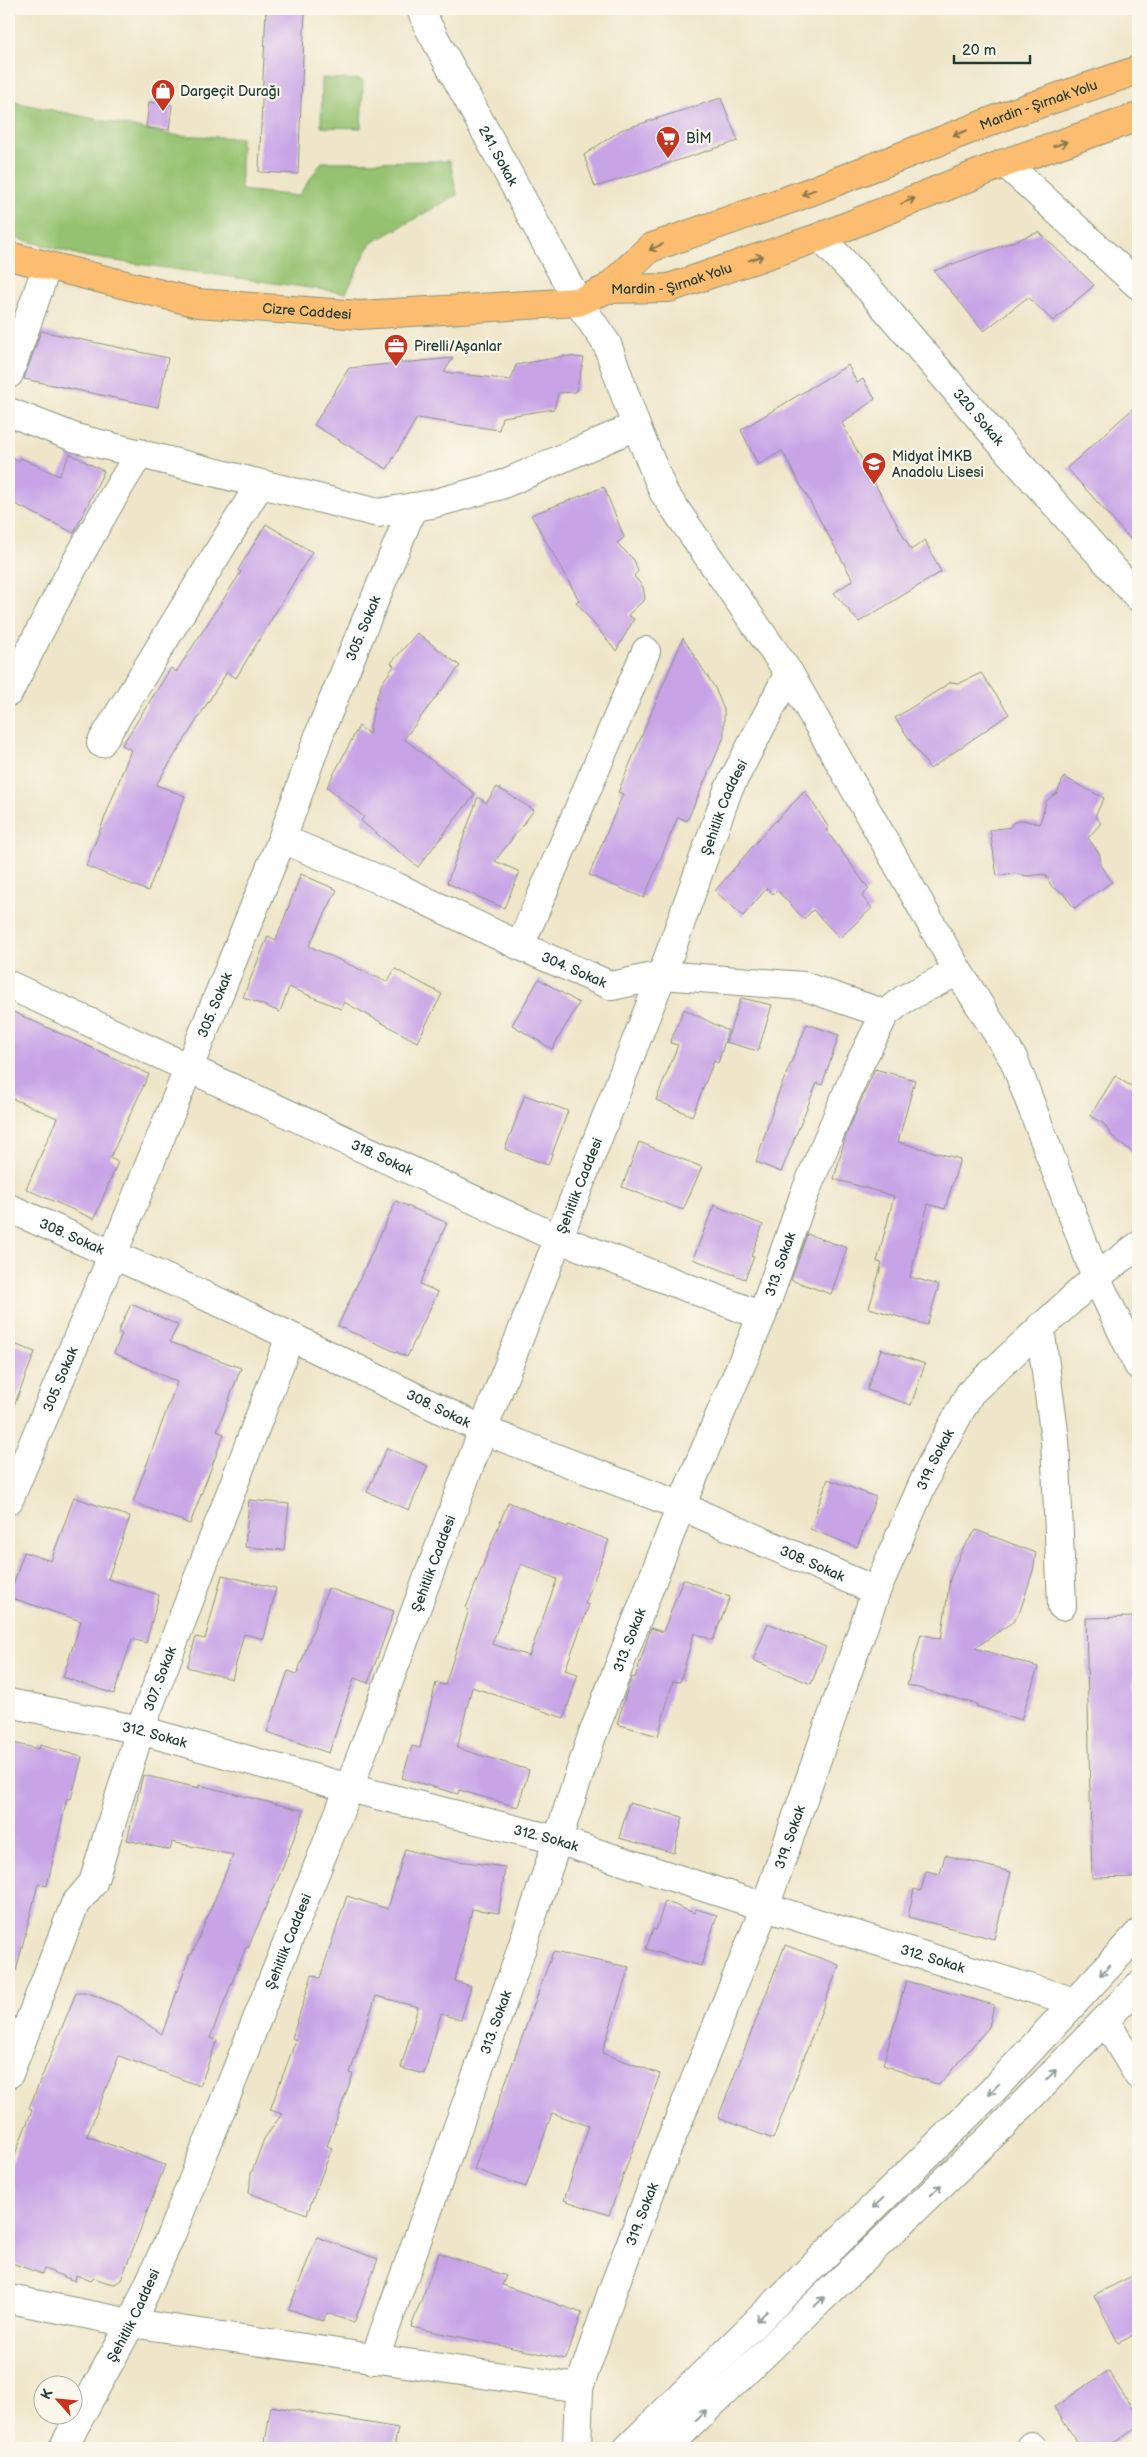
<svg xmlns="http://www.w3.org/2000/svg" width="1147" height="2457" font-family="'Balsamiq Sans',sans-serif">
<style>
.green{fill:#95c270;stroke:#5a8052}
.building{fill:#c8a4e7;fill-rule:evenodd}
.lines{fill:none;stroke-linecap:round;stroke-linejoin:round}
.minor-casing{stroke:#87927e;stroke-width:30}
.major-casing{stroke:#87927e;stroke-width:30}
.minor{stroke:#fff;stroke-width:28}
.major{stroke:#fcbd6f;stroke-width:28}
.oneway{stroke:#82774f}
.oneway2{stroke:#8f9e9a}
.labels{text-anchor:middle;stroke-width:4.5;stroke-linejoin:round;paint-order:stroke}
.poi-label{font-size:14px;fill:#1f3d34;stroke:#fbf7ec;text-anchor:start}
.street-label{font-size:14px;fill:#1f3d34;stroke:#fbf7ec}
</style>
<rect width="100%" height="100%" fill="#fbf7ec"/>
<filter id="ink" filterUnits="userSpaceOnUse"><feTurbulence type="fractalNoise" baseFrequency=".02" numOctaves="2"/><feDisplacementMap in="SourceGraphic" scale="10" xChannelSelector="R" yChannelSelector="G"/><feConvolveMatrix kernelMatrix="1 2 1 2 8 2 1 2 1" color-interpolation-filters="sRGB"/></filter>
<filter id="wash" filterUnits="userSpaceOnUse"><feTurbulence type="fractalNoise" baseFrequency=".0096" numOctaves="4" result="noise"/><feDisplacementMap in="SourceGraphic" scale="20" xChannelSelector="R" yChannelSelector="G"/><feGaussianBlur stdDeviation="1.12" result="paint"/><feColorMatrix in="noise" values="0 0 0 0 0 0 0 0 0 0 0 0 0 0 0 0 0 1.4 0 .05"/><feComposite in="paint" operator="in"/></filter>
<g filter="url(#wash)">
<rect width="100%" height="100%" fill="#efe6c9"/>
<!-- green -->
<path class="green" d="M 322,78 L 363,80 L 361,128 L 321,127 Z
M 9,101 L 172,135 L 241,138 L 241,190 L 298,196 L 322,162 L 450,161 L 457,195 L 370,244 L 346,293 L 87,257 L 9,236 Z"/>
<g id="blocks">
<!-- building -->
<path class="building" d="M 266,9 L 305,9 L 298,174 L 259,172 Z
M 721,98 L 738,141 L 595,187 L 584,155 L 621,130 Z
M 149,102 L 172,105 L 169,130 L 146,128 Z
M 1039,232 L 1094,285 L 1053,321 L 1028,297 L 984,331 L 934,271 Z
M 41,331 L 168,358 L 158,407 L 24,379 Z
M 565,356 L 584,358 L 576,392 L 558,393 L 554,409 L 502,417 L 499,430 L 417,418 L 387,469 L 314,425 L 349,368 L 453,358 L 444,372 L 511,380 L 516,365 Z
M 848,365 L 857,383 L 863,379 L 875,399 L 842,423 L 911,550 L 925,540 L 941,572 L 859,622 L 834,593 L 853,580 L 782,451 L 758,465 L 741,430 Z
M 1138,404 L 1138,548 L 1067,468 Z
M 70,454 L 104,471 L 74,533 L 9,501 L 9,457 L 19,461 L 21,458 L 59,476 Z
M 604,487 L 624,537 L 617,543 L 634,560 L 638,571 L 634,576 L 643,587 L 645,599 L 628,615 L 634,619 L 616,651 L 576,602 L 579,600 L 531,515 Z
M 266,524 L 312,552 L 236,678 L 227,672 L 156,785 L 185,796 L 148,891 L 86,866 L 131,750 L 122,745 L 171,668 L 176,672 L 241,572 L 238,570 Z
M 417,633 L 460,666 L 404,739 L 475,794 L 418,867 L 361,821 L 364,817 L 327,787 L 359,726 L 369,734 L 375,702 L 382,683 L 394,666 L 391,663 Z
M 683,638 L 715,688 L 724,710 L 724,737 L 687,821 L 678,817 L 644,898 L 589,875 L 623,794 L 618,792 Z
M 981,673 L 1009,714 L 930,769 L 895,718 L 951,682 L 960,683 Z
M 1064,777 L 1104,798 L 1095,816 L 1101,823 L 1088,838 L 1100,855 L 1100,865 L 1112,882 L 1074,908 L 1064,894 L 1052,887 L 1045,874 L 1027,876 L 1014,873 L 997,876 L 990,830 L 1010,827 L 1014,822 L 1022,820 L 1040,824 L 1046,801 L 1057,793 Z
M 497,787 L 534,810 L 495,861 L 520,872 L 504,908 L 447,883 L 478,797 L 486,803 Z
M 805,791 L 829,828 L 826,830 L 869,889 L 862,896 L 872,908 L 840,938 L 813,910 L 804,919 L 777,890 L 773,894 L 767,888 L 743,916 L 715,891 L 764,833 Z
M 301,874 L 337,890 L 309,946 L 387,982 L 395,969 L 442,994 L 417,1042 L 344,1002 L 341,1009 L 289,987 L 280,1012 L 243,997 L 268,936 L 276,940 Z
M 539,979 L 579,1003 L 552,1049 L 512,1025 Z
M 741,998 L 772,1005 L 758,1051 L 726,1042 Z
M 684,1009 L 728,1031 L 718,1063 L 714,1061 L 692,1116 L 656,1100 L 678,1045 L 670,1043 Z
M 9,1010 L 149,1074 L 110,1158 L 118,1162 L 94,1219 L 26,1189 L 57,1118 L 9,1097 Z
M 807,1024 L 839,1035 L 822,1085 L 817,1083 L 781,1172 L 756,1162 L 778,1094 Z
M 875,1069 L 915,1080 L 898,1142 L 960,1159 L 945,1209 L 928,1204 L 910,1277 L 939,1285 L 927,1325 L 869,1308 L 882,1263 L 877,1262 L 894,1196 L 834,1179 L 846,1135 Z
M 1115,1076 L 1129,1085 L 1138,1086 L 1138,1157 L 1111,1135 L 1104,1124 L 1090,1116 Z
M 525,1095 L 568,1111 L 548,1165 L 505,1149 Z
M 639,1142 L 702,1167 L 683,1210 L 622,1187 Z
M 396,1201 L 447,1223 L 420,1284 L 438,1292 L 407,1357 L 338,1326 Z
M 714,1205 L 763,1225 L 751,1256 L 754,1257 L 745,1279 L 693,1259 Z
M 807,1234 L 847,1248 L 831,1294 L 791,1280 Z
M 131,1304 L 178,1325 L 170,1342 L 241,1368 L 217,1431 L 224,1434 L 190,1524 L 133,1502 L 177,1382 L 114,1353 L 122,1334 L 118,1332 Z
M 9,1342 L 35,1352 L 10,1416 L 9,1416 Z
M 881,1349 L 925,1364 L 911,1405 L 867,1390 Z
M 387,1448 L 428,1466 L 409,1510 L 367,1492 Z
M 828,1479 L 876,1497 L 857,1547 L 810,1529 Z
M 74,1497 L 130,1517 L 108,1579 L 159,1595 L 146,1643 L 132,1639 L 114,1694 L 63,1677 L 81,1621 L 9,1597 L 24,1552 L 51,1561 Z
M 249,1500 L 289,1504 L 284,1550 L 245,1547 Z
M 508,1502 L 567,1527 L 568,1525 L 609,1540 L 585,1604 L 589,1605 L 565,1670 L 578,1674 L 564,1718 L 472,1687 L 457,1748 L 529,1770 L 518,1807 L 459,1790 L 458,1794 L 402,1778 L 412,1746 L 420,1748 L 436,1683 L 445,1685 L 469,1610 L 466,1608 ZM 521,1564 L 557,1579 L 529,1656 L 492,1644 Z
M 976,1530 L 1036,1553 L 1033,1571 L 1020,1611 L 1014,1621 L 975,1648 L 1038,1667 L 1021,1720 L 976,1706 L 977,1704 L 907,1685 L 921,1634 L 941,1639 L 950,1579 L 961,1551 Z
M 222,1575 L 276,1588 L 264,1639 L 244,1634 L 232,1679 L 187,1667 L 196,1637 L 205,1639 Z
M 683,1579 L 730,1597 L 713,1640 L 694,1633 L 680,1682 L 673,1681 L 658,1736 L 617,1724 L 628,1687 L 632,1677 L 635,1678 L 651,1628 L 663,1632 Z
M 328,1588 L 394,1611 L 368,1683 L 354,1678 L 329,1753 L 267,1732 L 288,1671 L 297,1674 Z
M 1133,1617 L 1138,1877 L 1092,1878 L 1086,1618 Z
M 768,1623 L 826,1647 L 811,1684 L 753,1660 Z
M 9,1742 L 39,1749 L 40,1745 L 82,1757 L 71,1799 L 67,1798 L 47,1886 L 38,1884 L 16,1971 L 9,1970 Z
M 143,1775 L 199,1788 L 199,1785 L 304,1811 L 283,1867 L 248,1948 L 246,1947 L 210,2038 L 217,2040 L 200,2086 L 119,2056 L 87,2136 L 165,2165 L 121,2280 L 115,2284 L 109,2283 L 94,2278 L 91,2281 L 76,2275 L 75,2281 L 44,2269 L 42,2274 L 9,2262 L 9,2170 L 32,2110 L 29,2108 L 76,1993 L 89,1993 L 120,2006 L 162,2034 L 190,1954 L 192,1954 L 233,1855 L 172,1842 L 170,1850 L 127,1840 Z
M 629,1803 L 683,1817 L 674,1853 L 619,1838 Z
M 405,1849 L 442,1859 L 505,1867 L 499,1913 L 472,1909 L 455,1981 L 471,1986 L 461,2020 L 441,2014 L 424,2074 L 401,2068 L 418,2007 L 376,1996 L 350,2073 L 353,2074 L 327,2146 L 332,2148 L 307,2214 L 249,2193 L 251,2174 L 264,2139 L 282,2114 L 270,2110 L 296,2040 L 292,2038 L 312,1975 L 320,1978 L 347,1896 L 388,1909 Z
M 945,1855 L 1011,1872 L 994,1939 L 908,1917 L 914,1889 L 921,1891 L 926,1871 L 940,1874 Z
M 665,1901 L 694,1913 L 696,1909 L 717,1915 L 701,1966 L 646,1949 L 653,1929 L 656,1930 Z
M 785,1945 L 839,1965 L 773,2139 L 718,2118 Z
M 553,1952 L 629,1967 L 602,2053 L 660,2074 L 609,2215 L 564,2200 L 589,2126 L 552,2113 L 526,2187 L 474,2169 Z
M 906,1981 L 994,2005 L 989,2027 L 939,2085 L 883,2065 Z
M 317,2237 L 378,2259 L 354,2323 L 327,2313 L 323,2321 L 289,2309 Z
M 439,2253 L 506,2276 L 502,2285 L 582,2313 L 566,2359 L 411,2327 Z
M 1138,2273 L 1138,2333 L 1118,2343 L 1094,2295 Z
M 1108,2371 L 1138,2417 L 1138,2427 L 1106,2448 L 1081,2448 L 1054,2407 Z
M 271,2406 L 398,2428 L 394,2448 L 264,2448 Z"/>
</g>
</g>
<g filter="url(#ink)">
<use href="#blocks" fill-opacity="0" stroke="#87927e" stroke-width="1"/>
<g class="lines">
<defs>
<g id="minor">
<path id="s1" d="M 421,9 L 427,24 L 578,302 L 607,344 L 636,426 L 664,493 L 789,673 L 958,971 L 1014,1060 L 1096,1277 L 1138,1365"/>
<path d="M 1005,163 L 1138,285"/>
<path id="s2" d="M 820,237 L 868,288 L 1007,450 L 1138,597"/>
<path d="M 9,374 L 47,266"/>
<path d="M 9,412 L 76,438 L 378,513 L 432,504 L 501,485 L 636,426"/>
<path d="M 9,692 C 50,610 91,530 140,453"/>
<path d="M 101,743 L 260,484"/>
<path id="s3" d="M 282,839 L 397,887 L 520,946 L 612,986 L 662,975 L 803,986 L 885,1014"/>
<path d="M 520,946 L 646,651"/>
<path id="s4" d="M 9,985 L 557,1238 L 762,1316"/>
<path id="s5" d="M 9,1208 L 232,1308 L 483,1430 L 681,1506 L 876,1591"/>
<path d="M 1040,1327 L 1055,1439 L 1062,1606"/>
<path id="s6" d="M 9,1500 L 113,1254 L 282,839 L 322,727 L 413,507"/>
<path id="s7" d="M 9,1703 L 140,1730 L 349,1788 L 557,1840 L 765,1907 L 1075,2002"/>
<path d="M 1105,2020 L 1138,2075"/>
<path id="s8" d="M 9,2074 L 75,1904 L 93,1883 L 140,1730 L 290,1337"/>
<path d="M 9,2299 L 131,2323 L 579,2388"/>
<path id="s9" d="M 374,2360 L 515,1968 L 592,1736 L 681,1506 L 762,1316 L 804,1195 L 858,1067 L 885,1014 L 904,999 L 958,971"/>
<path d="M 1031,2446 L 1033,2448"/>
<path id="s10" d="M 63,2448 L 131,2323 L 171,2235 L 349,1788 L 483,1430 L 662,975 L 728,790 L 789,673"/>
<path id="s11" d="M 577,2448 L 579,2388 L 613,2289 L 665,2154 L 765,1907 L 876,1591 L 931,1465 L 970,1393 L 1096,1277 L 1138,1246"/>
<path d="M 628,2448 L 993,2090 L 1138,1934"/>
<path d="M 666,2448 L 1003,2125 L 1138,1986"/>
</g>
<g id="major">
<path id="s12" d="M 9,256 L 198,303 L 360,315 L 578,302 L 607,289 L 650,248 L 799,196 L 1015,112 L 1138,70"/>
<path id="s13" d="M 607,289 L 669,288 L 820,237 L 1005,163 L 1138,117"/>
</g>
</defs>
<!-- minor casing -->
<use href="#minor" class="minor-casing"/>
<!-- major casing -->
<use href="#major" class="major-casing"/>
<!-- minor -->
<use href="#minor" class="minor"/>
<!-- major -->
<use href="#major" class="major"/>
</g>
<!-- one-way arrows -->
<defs><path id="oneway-shaft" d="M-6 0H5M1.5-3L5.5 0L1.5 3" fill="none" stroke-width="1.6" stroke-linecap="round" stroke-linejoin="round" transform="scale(1.25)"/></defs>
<g class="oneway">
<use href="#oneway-shaft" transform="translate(960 133) rotate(159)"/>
<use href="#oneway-shaft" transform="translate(1060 144) rotate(-19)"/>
<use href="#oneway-shaft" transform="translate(809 192) rotate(158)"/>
<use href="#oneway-shaft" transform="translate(908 201) rotate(-22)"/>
<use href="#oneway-shaft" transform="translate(656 247) rotate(157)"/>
<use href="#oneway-shaft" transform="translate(756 258) rotate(-19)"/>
</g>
<g class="oneway2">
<use href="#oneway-shaft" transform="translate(1105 1970) rotate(133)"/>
<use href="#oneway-shaft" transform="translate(1051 2075) rotate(-46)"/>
<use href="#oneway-shaft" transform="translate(994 2089) rotate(134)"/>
<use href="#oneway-shaft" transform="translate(936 2190) rotate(-44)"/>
<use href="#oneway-shaft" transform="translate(878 2203) rotate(136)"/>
<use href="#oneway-shaft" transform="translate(819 2302) rotate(-44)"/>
<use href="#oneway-shaft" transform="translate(762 2316) rotate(136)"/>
<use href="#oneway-shaft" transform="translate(701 2415) rotate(-44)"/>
</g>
</g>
<!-- icons -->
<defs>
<symbol id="shop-pin" viewBox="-11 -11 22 30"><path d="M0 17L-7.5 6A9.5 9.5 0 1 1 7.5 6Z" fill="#c8321e" stroke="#fbf7ec"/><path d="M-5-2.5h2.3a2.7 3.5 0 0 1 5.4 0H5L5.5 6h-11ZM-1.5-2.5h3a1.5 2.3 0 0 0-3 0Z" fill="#fff"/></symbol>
<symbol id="supermarket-pin" viewBox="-11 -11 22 30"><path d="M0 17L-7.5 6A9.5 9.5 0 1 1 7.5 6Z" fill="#c8321e" stroke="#fbf7ec"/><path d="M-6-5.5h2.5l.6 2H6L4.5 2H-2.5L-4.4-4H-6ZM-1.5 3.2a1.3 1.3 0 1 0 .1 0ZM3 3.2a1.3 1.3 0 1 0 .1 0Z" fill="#fff"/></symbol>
<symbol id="office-pin" viewBox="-11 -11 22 30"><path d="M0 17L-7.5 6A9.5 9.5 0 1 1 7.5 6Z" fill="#c8321e" stroke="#fbf7ec"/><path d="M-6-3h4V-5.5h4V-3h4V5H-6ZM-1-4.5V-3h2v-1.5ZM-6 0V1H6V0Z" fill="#fff"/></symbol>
<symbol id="school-pin" viewBox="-11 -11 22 30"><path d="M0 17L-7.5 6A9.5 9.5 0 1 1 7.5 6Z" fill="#c8321e" stroke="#fbf7ec"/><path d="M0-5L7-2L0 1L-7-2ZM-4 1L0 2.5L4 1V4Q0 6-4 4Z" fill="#fff"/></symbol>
</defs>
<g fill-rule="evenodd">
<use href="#shop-pin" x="149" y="77" width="28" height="38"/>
<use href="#supermarket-pin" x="654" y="124" width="28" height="38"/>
<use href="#office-pin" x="382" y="332" width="28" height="38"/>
<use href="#school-pin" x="860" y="450" width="28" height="38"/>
</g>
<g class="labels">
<!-- poi labels -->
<g class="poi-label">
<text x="180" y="96">Dargeçit Durağı</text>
<text x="686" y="143">BİM</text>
<text x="414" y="351">Pirelli/Aşanlar</text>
<text x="892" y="461">Midyat İMKB<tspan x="892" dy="16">Anadolu Lisesi</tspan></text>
</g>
<!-- street labels -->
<g class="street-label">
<text dy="5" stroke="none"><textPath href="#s12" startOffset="1081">Mardin - Şırnak Yolu</textPath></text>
<text dy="5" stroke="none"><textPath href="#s1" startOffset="166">241. Sokak</textPath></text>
<text dy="5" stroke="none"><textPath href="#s13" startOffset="66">Mardin - Şırnak Yolu</textPath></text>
<text dy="5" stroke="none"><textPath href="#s12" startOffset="304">Cizre Caddesi</textPath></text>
<text dy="5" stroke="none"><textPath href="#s2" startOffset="240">320. Sokak</textPath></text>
<text dy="5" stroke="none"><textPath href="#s6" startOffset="941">305. Sokak</textPath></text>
<text dy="5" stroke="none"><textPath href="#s10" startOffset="1770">Şehitlik Caddesi</textPath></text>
<text dy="5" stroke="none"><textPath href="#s3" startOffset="320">304. Sokak</textPath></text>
<text dy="5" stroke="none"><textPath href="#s6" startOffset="536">305. Sokak</textPath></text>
<text dy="5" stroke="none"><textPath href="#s4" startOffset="411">318. Sokak</textPath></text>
<text dy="5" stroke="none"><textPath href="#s10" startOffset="1365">Şehitlik Caddesi</textPath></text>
<text dy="5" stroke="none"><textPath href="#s5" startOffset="69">308. Sokak</textPath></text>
<text dy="5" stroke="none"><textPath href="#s9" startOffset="1169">313. Sokak</textPath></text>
<text dy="5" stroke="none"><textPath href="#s6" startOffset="131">305. Sokak</textPath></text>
<text dy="5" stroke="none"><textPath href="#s5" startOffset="474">308. Sokak</textPath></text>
<text dy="5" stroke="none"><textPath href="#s11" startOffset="1055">319. Sokak</textPath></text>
<text dy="5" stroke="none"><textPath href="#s10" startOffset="960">Şehitlik Caddesi</textPath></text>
<text dy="5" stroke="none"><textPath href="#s5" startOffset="879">308. Sokak</textPath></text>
<text dy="5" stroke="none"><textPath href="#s9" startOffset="764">313. Sokak</textPath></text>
<text dy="5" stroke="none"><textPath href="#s8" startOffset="425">307. Sokak</textPath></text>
<text dy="5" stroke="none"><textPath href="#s7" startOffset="149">312. Sokak</textPath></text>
<text dy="5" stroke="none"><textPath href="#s11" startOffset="650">319. Sokak</textPath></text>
<text dy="5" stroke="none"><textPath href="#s7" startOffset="554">312. Sokak</textPath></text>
<text dy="5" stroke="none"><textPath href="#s10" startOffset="555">Şehitlik Caddesi</textPath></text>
<text dy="5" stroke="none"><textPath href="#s7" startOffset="959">312. Sokak</textPath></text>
<text dy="5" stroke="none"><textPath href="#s9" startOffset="359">313. Sokak</textPath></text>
<text dy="5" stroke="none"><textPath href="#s11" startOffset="245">319. Sokak</textPath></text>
<text dy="5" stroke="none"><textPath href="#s10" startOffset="150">Şehitlik Caddesi</textPath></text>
</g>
</g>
<!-- margin -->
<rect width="1147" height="2457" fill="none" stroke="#fbf7ec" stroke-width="30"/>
<!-- north arrow -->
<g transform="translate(58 2400) rotate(297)"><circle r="24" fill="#fbf7ec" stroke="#a3ada2"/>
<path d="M0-4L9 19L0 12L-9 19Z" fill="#c8321e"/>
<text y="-8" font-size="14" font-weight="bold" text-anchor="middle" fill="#1f3d34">K</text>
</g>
<!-- scale -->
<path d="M954 55v8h76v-8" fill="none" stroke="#1f3d34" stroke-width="2.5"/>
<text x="962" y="55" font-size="15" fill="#1f3d34" stroke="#fbf7ec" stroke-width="4" paint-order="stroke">20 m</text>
</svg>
